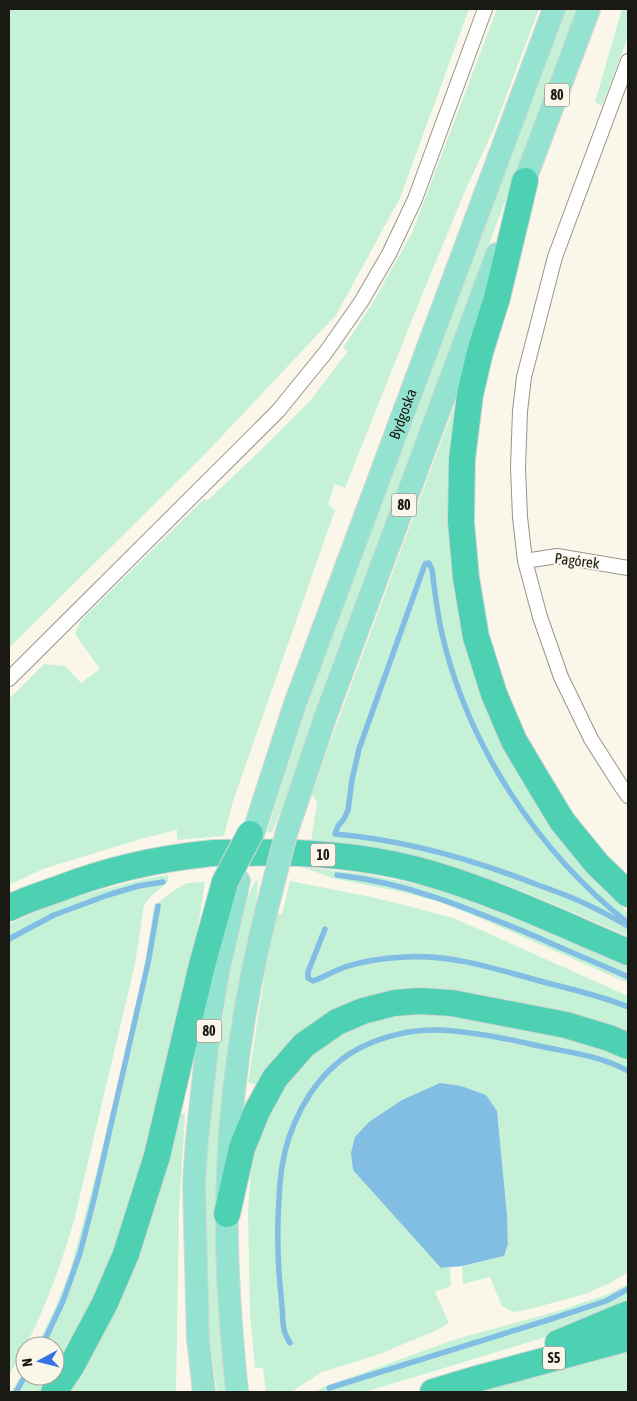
<svg xmlns="http://www.w3.org/2000/svg" width="637" height="1401" font-family="'Asap Condensed',sans-serif">
<style>
.green{fill:#c5f2d7}
.water{fill:#82bde3}
.lines{fill:none;stroke-linecap:round;stroke-linejoin:round}
.stream{stroke:#82bde3;stroke-width:5.5}
.street-casing{stroke:#999589;stroke-width:16}
.primary-casing{stroke:#d6d6d5;stroke-width:24}
.highway-casing{stroke:#d6d6d5;stroke-width:28}
.street{stroke:#fff;stroke-width:14}
.primary{stroke:#94e3d1;stroke-width:22}
.highway{stroke:#4dd1b2;stroke-width:26}
.primary-bridge-casing{stroke:#d6d6d5;stroke-width:24;stroke-linecap:butt}
.highway-bridge-casing{stroke:#d6d6d5;stroke-width:28;stroke-linecap:butt}
.primary-bridge{stroke:#94e3d1;stroke-width:22}
.highway-bridge{stroke:#4dd1b2;stroke-width:26}
.labels{text-anchor:middle;stroke-width:4;stroke-linejoin:round;paint-order:stroke}
.shield{fill:#faf6e9;stroke:#5d5b54;stroke-width:1}
.shield-label{font-size:14px;font-weight:bold;fill:#1a1914}
.street-label{font-size:15px;fill:#1a1914;stroke:#faf6e9}
</style>
<rect width="100%" height="100%" fill="#faf6e9"/>
<!-- green -->
<path class="green" d="M 9,9 L 469,9 L 400,198 L 336,315 L 206,453 L 9,648 Z
M 497,9 L 539,9 L 493,131 L 465,191 L 411,322 L 345,488 L 335,484 L 328,504 L 335,510 L 233,801 L 224,836 L 177,840 L 177,830 L 144,838 L 43,869 L 9,885 L 9,699 L 44,664 L 65,666 L 81,683 L 100,669 L 75,634 L 81,620 L 204,499 L 208,500 L 262,449 L 310,401 L 348,351 L 343,348 L 372,304 L 412,233 Z
M 565,9 L 577,9 L 320,696 L 283,806 L 272,832 L 267,833 C 288,760 313,689 338,618 Z
M 622,9 L 628,9 L 628,37 L 602,106 L 595,102 Z
M 462,385 L 453,425 L 449,461 L 448,512 L 449,545 L 453,582 L 460,620 L 468,653 L 508,756 L 527,789 L 542,812 L 595,879 L 628,913 L 628,936 C 552,904 476,868 394,851 C 367,846 338,845 311,842 L 317,802 L 312,795 L 328,748 Z
M 302,867 L 365,874 L 410,883 L 446,892 L 536,927 L 628,966 L 628,983 L 482,919 L 440,902 L 402,892 L 332,878 Z
M 168,875 L 168,882 L 151,896 L 144,905 L 135,964 L 74,1221 C 58,1274 39,1327 9,1375 L 9,924 L 56,903 L 101,890 L 144,879 Z
M 255,881 L 258,881 L 256,905 L 240,980 L 217,1275 L 219,1324 L 225,1392 L 217,1392 L 209,1329 L 206,1280 L 206,1174 L 209,1116 L 215,1068 L 229,977 L 245,903 Z
M 290,881 L 371,897 L 412,907 L 453,918 L 483,931 L 628,996 L 628,1034 L 384,995 L 259,1086 L 248,1082 L 266,966 L 277,914 L 282,914 Z
M 205,882 L 189,984 L 163,1095 L 109,1273 L 55,1375 L 55,1346 L 37,1346 L 55,1308 L 70,1271 L 96,1174 L 140,990 L 146,959 L 154,906 L 173,891 L 187,883 Z
M 429,1013 L 496,1023 L 593,1045 L 618,1053 L 628,1059 L 628,1272 L 608,1284 L 585,1294 L 526,1310 L 513,1312 L 502,1306 L 490,1277 L 463,1284 L 462,1266 L 504,1256 L 508,1244 L 507,1215 L 497,1111 L 485,1095 L 441,1268 L 450,1268 L 451,1286 L 435,1292 L 449,1323 L 435,1331 L 377,1355 L 322,1372 L 306,1382 L 292,1392 L 266,1392 L 263,1368 L 255,1368 L 250,1313 L 248,1212 L 251,1169 L 261,1130 L 287,1081 L 312,1055 L 335,1039 L 363,1024 L 400,1015 Z
M 180,1113 L 185,1114 L 179,1211 L 176,1392 L 67,1392 Z
M 628,1284 L 628,1305 L 556,1334 L 365,1392 L 314,1392 L 327,1386 L 456,1339 L 558,1311 L 606,1295 Z
M 628,1352 L 628,1392 L 479,1392 L 526,1378 Z
M 25,1368 L 25,1376 L 55,1376 L 44,1392 L 11,1392 Z"/>
<!-- water -->
<path class="water" d="M 440,1083 L 461,1086 L 486,1095 L 497,1111 L 507,1215 L 508,1244 L 504,1256 L 462,1266 L 441,1268 L 353,1170 L 351,1153 L 355,1137 L 369,1122 L 402,1100 Z"/>
<g class="lines">
<!-- stream -->
<path class="stream" d="M 337,875 C 409,883 470,909 537,937 C 567,951 598,963 628,977
M 628,923 C 538,852 468,746 442,634 C 437,613 435,591 432,570 L 429,563 L 425,564 L 359,749 L 352,780 L 348,810 L 344,819 L 338,826 L 335,834 C 406,840 472,859 538,885 C 555,891 572,897 588,905 C 601,911 615,919 628,926
M 325,929 L 308,972 L 308,978 L 313,981 C 324,977 334,971 345,967 C 363,961 385,958 405,957 C 451,954 496,969 540,981 C 569,989 600,995 628,1007
M 9,939 L 54,915 L 108,895 L 138,886 L 163,882
M 290,1343 C 288,1339 286,1336 285,1333 C 282,1325 283,1315 282,1306 C 279,1278 277,1248 278,1220 C 279,1202 279,1184 282,1167 C 288,1127 309,1085 341,1060 C 366,1040 406,1029 437,1030 C 469,1031 499,1037 530,1044 C 563,1052 598,1054 628,1071
M 42,1346 L 63,1301 L 80,1253 L 94,1199 L 148,963 L 158,906
M 329,1388 L 545,1321 L 606,1301 L 628,1289
M 16,1392 L 25,1376"/>
<defs>
<path id="street" d="M 628,61 L 555,257 L 524,377 L 520,411 L 518,468 L 520,517 L 525,561 L 540,617 L 561,677 L 591,739 L 621,786 L 628,796
M 525,561 L 557,556 L 628,568
M 9,679 L 278,411 L 326,352 L 361,302 L 389,254 L 415,199 L 485,9"/>
<g id="primary">
<path d="M 519,196 L 589,9"/>
<path d="M 287,831 L 326,715 L 497,254"/>
<path id="s1" d="M 253,834 L 295,704 L 554,9"/>
<path d="M 204,1392 L 198,1339 L 194,1183 L 197,1140 L 210,1019 L 219,967 L 239,881"/>
<path d="M 237,1392 C 231,1333 226,1274 227,1214 C 227,1101 245,990 274,881"/>
</g>
<path id="highway" d="M 525,181 L 497,298 L 480,352 L 470,395 L 462,459 L 461,522 L 466,578 L 476,637 L 494,694 L 514,741 L 536,778 L 562,821 L 597,864 L 628,894
M 9,908 C 25,900 41,895 58,889 C 105,871 155,859 205,854 C 218,852 231,853 243,853 C 307,851 373,856 435,875 C 501,895 564,925 628,952
M 227,1214 L 242,1148 L 257,1111 L 275,1078 L 304,1045 L 337,1022 L 363,1011 L 394,1003 L 419,1001 L 452,1003 L 566,1025 L 609,1038 L 628,1046
M 558,1343 L 628,1314
M 54,1392 L 72,1365 L 105,1303 L 126,1254 L 157,1156 L 202,965 L 225,882
M 433,1392 L 480,1378 L 628,1338"/>
</defs>
<!-- street casing -->
<use href="#street" class="street-casing"/>
<!-- primary casing -->
<use href="#primary" class="primary-casing"/>
<!-- highway casing -->
<use href="#highway" class="highway-casing"/>
<!-- street -->
<use href="#street" class="street"/>
<!-- primary -->
<use href="#primary" class="primary"/>
<!-- highway -->
<use href="#highway" class="highway"/>
<defs>
<path id="primary-bridge" d="M 274,881 L 287,831"/>
<path id="highway-bridge" d="M 225,882 L 250,834"/>
</defs>
<!-- primary-bridge casing -->
<use href="#primary-bridge" class="primary-bridge-casing"/>
<!-- highway-bridge casing -->
<use href="#highway-bridge" class="highway-bridge-casing"/>
<!-- primary-bridge -->
<use href="#primary-bridge" class="primary-bridge"/>
<!-- highway-bridge -->
<use href="#highway-bridge" class="highway-bridge"/>
</g>
<g class="labels">
<!-- shield labels -->
<g class="shield">
<rect x="544.5" y="83.5" width="25" height="23" rx="4"/>
<rect x="391.5" y="493.5" width="25" height="23" rx="4"/>
<rect x="310.5" y="843.5" width="25" height="23" rx="4"/>
<rect x="196.5" y="1019.5" width="25" height="23" rx="4"/>
<rect x="543" y="1346.5" width="22" height="23" rx="4"/>
</g>
<g class="shield-label">
<text x="557" y="100">80</text>
<text x="404" y="510">80</text>
<text x="323" y="860">10</text>
<text x="209" y="1036">80</text>
<text x="554" y="1363">S5</text>
</g>
<!-- street labels -->
<g class="street-label">
<text dy="5" stroke="none"><textPath href="#s1" startOffset="446">Bydgoska</textPath></text>
<text transform="translate(577 561) rotate(7)" y="5">Pagórek</text>
</g>
</g>
<!-- border -->
<rect width="637" height="1401" fill="none" stroke="#1a1914" stroke-width="20"/>
<!-- north arrow -->
<g transform="translate(40 1361) rotate(263)"><circle r="24" fill="#faf6e9" stroke="#a09e94"/>
<path d="M0-4L9 19L0 12L-9 19Z" fill="#3474e2"/>
<text y="-8" font-size="14" font-weight="bold" text-anchor="middle" fill="#1a1914">N</text>
</g>
</svg>
